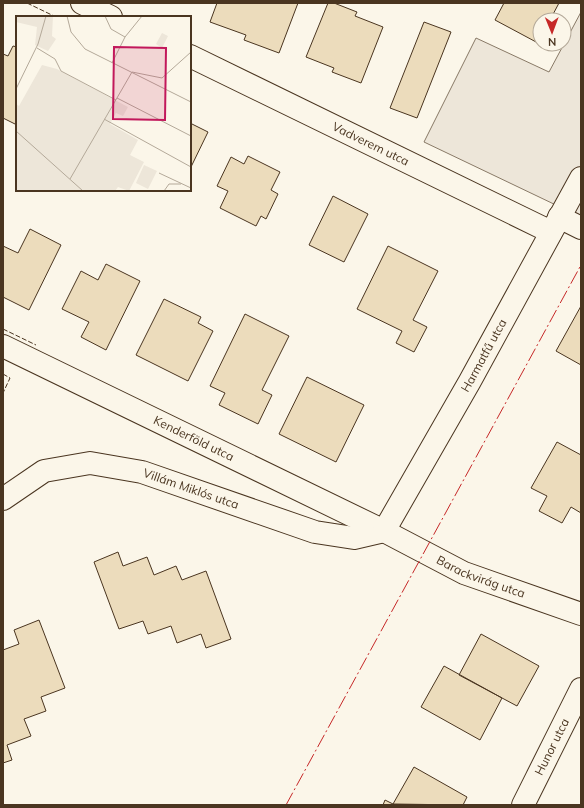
<svg xmlns="http://www.w3.org/2000/svg" width="584" height="808" font-family="Mulish,sans-serif">
<style>
.green{fill:#ede6d9;stroke:#887966}
.building{fill:#ecdcbc;stroke:#4a3520}
.lines{fill:none;stroke-linecap:round;stroke-linejoin:round}
.minor-casing{stroke:#4a3520;stroke-width:24}
.minor{stroke:#fbf6e9;stroke-width:22}
.fence{stroke:#4a3520;stroke-width:1;stroke-dasharray:5 2;stroke-linecap:butt}
.power{stroke:#c62828;stroke-width:1;stroke-dasharray:14 3 2 3;stroke-linecap:butt}
.labels{text-anchor:middle;stroke-width:3;stroke-linejoin:round;paint-order:stroke}
.street-label{font-size:12px;fill:#4a3520;stroke:#fbf6e9}
.inset-road{fill:none;stroke:#b4a999;stroke-width:1}
.view{fill:#c2185b;fill-opacity:0.15;stroke:#c2185b;stroke-width:2}
.inset-edge{fill:none;stroke:#4a3520;stroke-width:2}
</style>
<rect width="100%" height="100%" fill="#fbf6e9"/>
<!-- green -->
<path class="green" d="M 581,12 L 581,217 L 424,142 L 476,38 L 549,72 Z"/>
<!-- building -->
<path class="building" d="M 217,3 L 298,3 L 279,53 L 244,40 L 246,35 L 210,22 Z
M 328,3 L 334,3 L 357,12 L 355,16 L 383,27 L 361,83 L 332,72 L 334,68 L 306,57 Z
M 504,3 L 559,3 L 550,20 L 540,20 L 540,39 L 538,43 L 495,20 Z
M 424,22 L 451,32 L 417,118 L 390,108 Z
M 13,46 L 17,47 L 17,125 L 3,118 L 3,54 L 8,56 Z
M 190,123 L 208,132 L 190,169 Z
M 248,156 L 280,172 L 271,190 L 278,194 L 266,219 L 261,216 L 256,226 L 220,208 L 228,191 L 217,186 L 231,157 L 244,164 Z
M 333,196 L 368,214 L 344,262 L 309,245 Z
M 30,229 L 61,245 L 29,310 L 3,297 L 3,246 L 18,253 Z
M 388,246 L 438,271 L 413,320 L 427,327 L 414,352 L 396,343 L 402,331 L 357,309 Z
M 106,264 L 140,281 L 106,350 L 81,337 L 89,322 L 62,309 L 81,271 L 98,280 Z
M 164,299 L 201,317 L 198,323 L 213,331 L 188,381 L 136,355 Z
M 581,306 L 581,365 L 556,351 Z
M 245,314 L 289,336 L 262,390 L 272,395 L 258,424 L 219,405 L 225,393 L 210,386 Z
M 307,377 L 364,405 L 336,462 L 279,434 Z
M 557,442 L 581,455 L 581,513 L 571,507 L 562,523 L 539,511 L 547,496 L 531,488 Z
M 118,552 L 123,566 L 147,557 L 154,575 L 176,566 L 182,580 L 206,571 L 231,639 L 206,648 L 201,634 L 177,643 L 171,626 L 148,634 L 143,621 L 119,629 L 94,562 Z
M 39,620 L 65,688 L 41,697 L 46,711 L 24,719 L 31,736 L 7,745 L 12,760 L 3,763 L 3,650 L 19,644 L 14,630 Z
M 481,634 L 539,666 L 517,706 L 459,675 Z
M 444,666 L 502,698 L 480,740 L 421,707 Z
M 414,767 L 467,797 L 463,805 L 393,804 Z
M 385,800 L 393,804 L 394,805 L 383,805 Z"/>
<g class="lines">
<defs>
<g id="minor">
<path d="M 82,3 L 111,17"/>
<path id="s1" d="M 190,56 L 551,232"/>
<path d="M 559,217 L 581,228"/>
<path id="s2" d="M 3,346 L 384,531 L 464,573 L 581,614"/>
<path id="s3" d="M 3,499 L 44,471 L 90,463 L 142,472 L 315,532 L 354,538 L 384,531"/>
<path id="s4" d="M 384,531 L 470,381 L 581,178"/>
<path id="s5" d="M 523,805 L 581,689"/>
</g>
</defs>
<!-- minor casing -->
<use href="#minor" class="minor-casing"/>
<!-- minor -->
<use href="#minor" class="minor"/>
<!-- fence -->
<path class="fence" d="M 27,3 L 56,17
M 3,329 L 36,345
M 3,374 L 10,378 L 3,393"/>
<!-- power -->
<path class="power" d="M 286,805 L 581,265"/>
</g>
<g class="labels">
<!-- street labels -->
<g class="street-label">
<text dy="4" stroke="none"><textPath href="#s1" startOffset="201">Vadverem utca</textPath></text>
<text dy="4" stroke="none"><textPath href="#s4" startOffset="202">Harmatfű utca</textPath></text>
<text dy="4" stroke="none"><textPath href="#s2" startOffset="212">Kenderföld utca</textPath></text>
<text dy="4" stroke="none"><textPath href="#s3" startOffset="201">Villám Miklós utca</textPath></text>
<text dy="4" stroke="none"><textPath href="#s2" startOffset="531">Barackvirág utca</textPath></text>
<text dy="4" stroke="none"><textPath href="#s5" startOffset="65">Hunor utca</textPath></text>
</g>
</g>
<!-- overview -->
<g transform="translate(16 16)">
<rect width="175" height="175" fill="#fbf6e9"/>
<path d="M 0,0 L 37,0 L 36,20 L 40,23 L 32,35 L 19,29 L 21,11 L 0,6 ZM 146,17 L 152,20 L 146,32 L 140,28 ZM 26,49 L 41,53 L 112,91 L 107,100 L 100,97 L 94,108 L 122,124 L 114,139 L 128,146 L 113,175 L 102,171 L 99,175 L 0,175 L 0,88 L 3,90 ZM 128,149 L 141,155 L 132,173 L 120,167 Z" fill="#ede6d9"/>
<path class="inset-road" d="M 51,0 L 55,16 L 69,33 L 175,86M 89,0 L 95,13 L 109,21M 21,32 L 39,43 L 45,55 L 100,84M 96,47 L 109,21 L 126,0M 116,56 L 146,62 L 175,36M 0,73 L 22,28 L 30,0M 101,82 L 175,120M 88,103 L 175,151M 0,115 L 67,175M 143,157 L 175,172M 54,163 L 116,56M 148,175 L 153,168 L 165,168"/>
<path class="view" d="M 98,31 L 150,32 L 149,104 L 97,103 Z"/>
<rect width="175" height="175" class="inset-edge"/>
</g>
<!-- border -->
<rect width="584" height="808" fill="none" stroke="#4a3520" stroke-width="8"/>
<!-- north arrow -->
<g transform="translate(552 32) rotate(179)"><circle r="19" fill="#fbf6e9" stroke="#b4a999"/>
<path d="M0-3L7 15L0 10L-7 15Z" fill="#c62828"/>
<text y="-6" font-size="11" font-weight="bold" text-anchor="middle" fill="#4a3520">N</text>
</g>
</svg>
